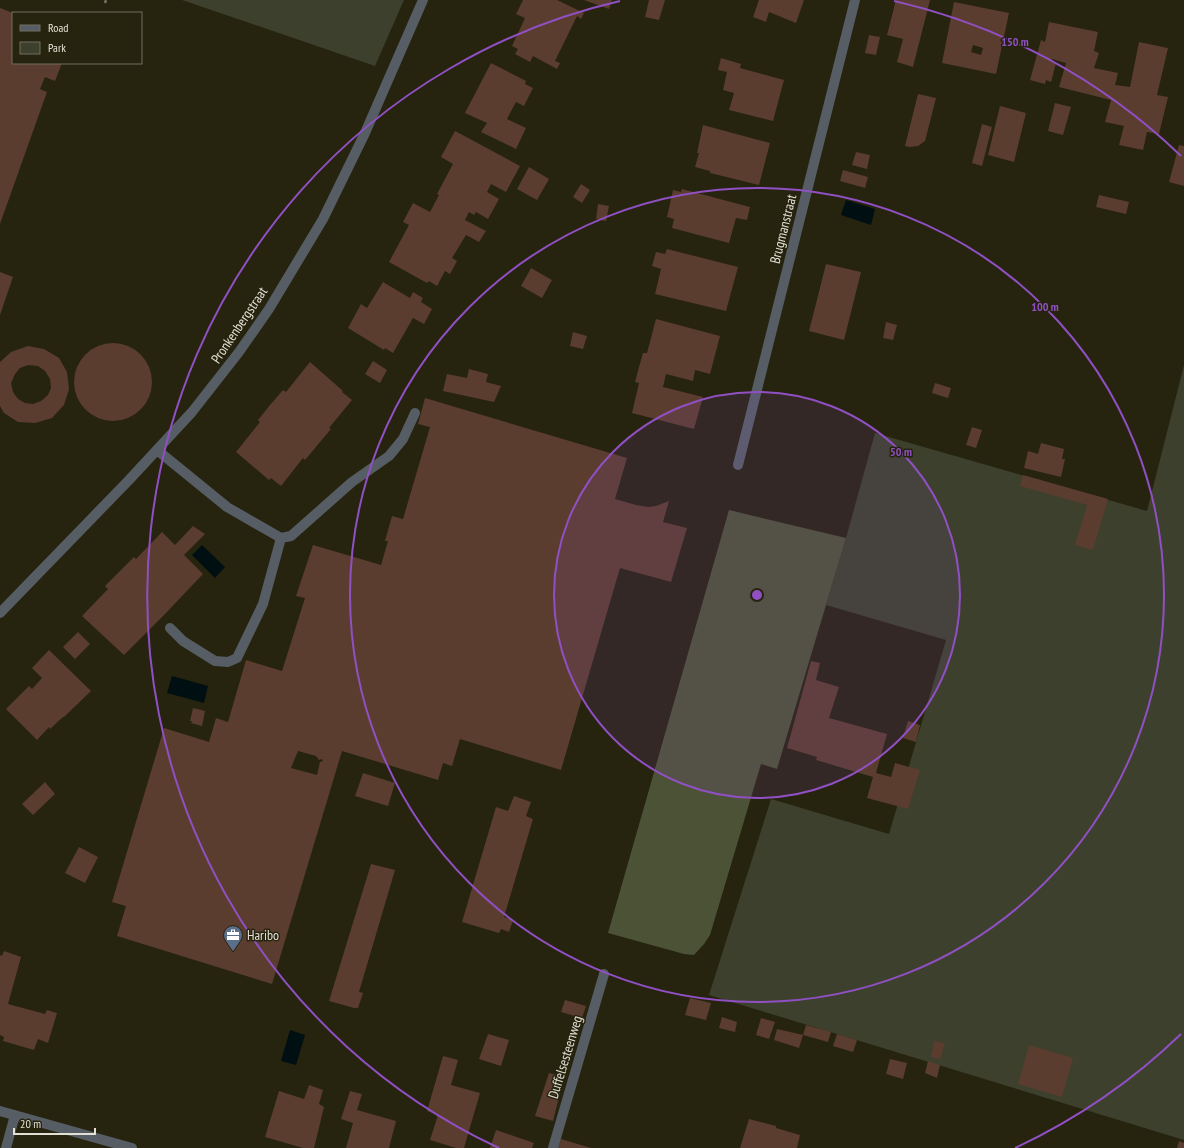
<svg xmlns="http://www.w3.org/2000/svg" width="1184" height="1148" font-family="'PT Sans Narrow',sans-serif">
<style>
.green{fill:#3c402c}
.forest{fill:#4c5235}
.water{fill:#000f11}
.building{fill:#5a3d2f;fill-rule:evenodd}
.lines{fill:none;stroke-linecap:round;stroke-linejoin:round}
.path{stroke:#787565;stroke-width:2.5;stroke-dasharray:3 2;stroke-linecap:butt}
.minor{stroke:#565d64;stroke-width:10}
.ring{fill:none;stroke:#9050c3;stroke-width:2}
.labels{text-anchor:middle;stroke-width:3;stroke-linejoin:round;paint-order:stroke}
.street-label{font-size:14px;fill:#e2e0d4;stroke:#26230f}
.poi-label{font-size:14px;fill:#e2e0d4;stroke:#26230f;text-anchor:start}
.centre{fill:#9050c3;stroke:#26230f;stroke-width:2}
.ring-label{font-size:12px;text-anchor:middle;font-weight:bold;fill:#9050c3;stroke:#26230f;stroke-width:3;stroke-linejoin:round;paint-order:stroke}
</style>
<rect width="100%" height="100%" fill="#26230f"/>
<!-- green -->
<path class="green" d="M 182,0 L 404,0 L 375,66 Z
M 1184,365 L 1184,1140 L 709,995 L 771,799 L 889,834 L 946,640 L 826,605 L 846,538 L 875,433 L 1147,511 Z"/>
<!-- forest -->
<path class="forest" d="M 729,510 L 846,538 L 777,769 L 761,764 L 710,935 L 704,944 L 694,955 L 684,954 L 608,933 Z"/>
<!-- water -->
<path class="water" d="M 846,200 L 875,209 L 871,225 L 841,215 Z
M 202,545 L 225,567 L 215,578 L 192,555 Z
M 172,676 L 208,686 L 204,703 L 167,693 Z
M 290,1030 L 305,1035 L 296,1065 L 281,1061 Z"/>
<!-- building -->
<path class="building" d="M 523,0 L 557,0 L 584,13 L 581,19 L 577,16 L 555,61 L 560,63 L 557,69 L 533,56 L 530,62 L 515,54 L 518,49 L 512,46 L 525,18 L 516,14 Z
M 584,0 L 612,0 L 609,9 Z
M 649,0 L 665,0 L 659,20 L 645,17 Z
M 759,0 L 804,0 L 796,23 L 769,12 L 766,22 L 753,17 Z
M 896,0 L 930,0 L 913,67 L 897,62 L 903,39 L 887,35 Z
M 954,2 L 1009,13 L 996,74 L 942,63 ZM 973,45 L 983,48 L 981,55 L 971,52 Z
M 0,8 L 13,13 L 13,63 L 62,63 L 55,81 L 45,77 L 40,89 L 47,92 L 0,224 Z
M 1049,22 L 1098,32 L 1094,51 L 1099,53 L 1094,68 L 1118,73 L 1115,85 L 1130,87 L 1139,42 L 1168,48 L 1157,95 L 1168,97 L 1159,134 L 1147,132 L 1143,150 L 1119,145 L 1124,126 L 1105,122 L 1111,100 L 1059,87 L 1066,63 L 1052,59 L 1051,61 L 1056,63 L 1051,82 L 1046,80 L 1045,84 L 1030,80 L 1041,40 L 1045,42 Z
M 869,35 L 880,37 L 876,55 L 865,53 Z
M 721,58 L 741,64 L 740,68 L 784,80 L 773,121 L 729,110 L 734,93 L 723,90 L 727,72 L 718,70 Z
M 491,63 L 526,81 L 525,84 L 533,88 L 524,106 L 516,102 L 507,119 L 526,128 L 516,149 L 481,132 L 487,123 L 465,113 Z
M 918,94 L 936,98 L 925,141 L 918,146 L 909,147 L 905,146 Z
M 1055,103 L 1071,107 L 1063,135 L 1048,131 Z
M 1000,106 L 1026,113 L 1014,162 L 988,155 Z
M 982,124 L 992,127 L 982,166 L 972,163 Z
M 703,125 L 770,143 L 759,185 L 710,173 L 710,171 L 695,167 L 699,153 L 697,153 Z
M 455,131 L 520,166 L 506,192 L 491,184 L 487,192 L 499,199 L 488,219 L 476,212 L 474,215 L 469,212 L 465,220 L 486,231 L 479,242 L 466,235 L 452,258 L 457,261 L 450,274 L 445,271 L 437,286 L 429,281 L 427,283 L 389,262 L 409,225 L 403,222 L 413,203 L 430,212 L 439,195 L 437,194 L 453,164 L 441,157 Z
M 1179,145 L 1184,146 L 1184,186 L 1169,182 Z
M 856,152 L 870,155 L 867,169 L 852,165 Z
M 529,167 L 549,179 L 537,200 L 517,189 Z
M 843,170 L 868,177 L 865,188 L 840,181 Z
M 581,184 L 590,190 L 582,203 L 573,197 Z
M 682,189 L 750,207 L 747,220 L 736,218 L 729,243 L 672,228 L 674,219 L 667,217 L 673,190 L 681,192 Z
M 1099,195 L 1129,202 L 1126,214 L 1096,207 Z
M 598,204 L 609,206 L 606,221 L 596,219 Z
M 667,249 L 738,267 L 726,311 L 655,294 L 661,269 L 652,266 L 656,252 L 665,254 Z
M 826,264 L 861,272 L 844,340 L 809,331 Z
M 531,268 L 552,280 L 542,298 L 521,286 Z
M 0,272 L 13,277 L 0,315 Z
M 383,282 L 410,298 L 413,292 L 423,298 L 421,302 L 432,309 L 424,324 L 413,318 L 393,353 L 385,348 L 384,350 L 348,328 L 361,304 L 367,308 Z
M 656,319 L 720,336 L 710,374 L 695,370 L 693,381 L 666,374 L 663,387 L 703,397 L 694,429 L 632,413 L 639,383 L 635,382 L 639,367 L 643,353 L 647,353 Z
M 886,322 L 897,325 L 893,340 L 883,338 Z
M 573,332 L 587,336 L 583,349 L 570,346 Z
M74 382a39 39 0 1 1 78 0a39 39 0 1 1-78 0Z
M 28,346 L 44,349 L 59,358 L 67,372 L 69,389 L 64,405 L 52,418 L 35,423 L 18,422 L 4,413 L 0,406 L 0,362 L 11,352 ZM 28,365 L 38,366 L 45,371 L 50,379 L 51,388 L 48,395 L 41,401 L 33,404 L 25,403 L 18,399 L 13,392 L 11,383 L 15,374 L 20,368 Z
M 373,361 L 387,370 L 380,383 L 365,374 Z
M 310,362 L 343,391 L 342,392 L 352,400 L 329,428 L 331,429 L 305,460 L 303,458 L 281,486 L 271,478 L 269,480 L 236,452 L 260,422 L 258,420 L 270,405 L 283,390 L 286,392 Z
M 469,369 L 488,374 L 486,382 L 501,386 L 494,402 L 443,391 L 447,374 L 467,378 Z
M 935,383 L 951,388 L 948,398 L 932,393 Z
M 425,398 L 627,458 L 615,499 L 636,505 L 648,507 L 656,506 L 669,501 L 663,522 L 687,528 L 671,582 L 620,568 L 561,770 L 460,739 L 452,766 L 443,763 L 438,780 L 342,751 L 272,984 L 117,936 L 126,906 L 112,902 L 164,728 L 209,742 L 216,718 L 228,722 L 246,660 L 282,671 L 305,598 L 296,596 L 313,545 L 381,565 L 388,541 L 385,541 L 392,516 L 403,519 L 430,427 L 418,424 ZM 298,751 L 316,756 L 319,760 L 322,759 L 323,761 L 320,762 L 317,775 L 291,768 Z
M 972,427 L 982,430 L 976,448 L 966,445 Z
M 1041,443 L 1064,449 L 1062,459 L 1065,459 L 1061,477 L 1024,468 L 1028,451 L 1038,454 Z
M 1023,475 L 1108,499 L 1093,550 L 1075,545 L 1087,505 L 1020,486 Z
M 193,526 L 205,534 L 184,555 L 203,574 L 165,614 L 124,655 L 82,616 L 108,589 L 105,586 L 134,557 L 136,559 L 162,532 L 175,545 Z
M 78,632 L 90,644 L 75,659 L 63,647 Z
M 49,650 L 91,691 L 64,717 L 63,717 L 50,729 L 49,727 L 37,740 L 6,709 L 29,686 L 32,689 L 42,678 L 32,668 Z
M 811,661 L 820,663 L 816,680 L 839,687 L 829,718 L 887,734 L 876,773 L 891,777 L 895,763 L 920,770 L 908,809 L 867,798 L 873,777 L 816,760 L 817,757 L 787,748 Z
M 193,708 L 205,711 L 202,726 L 191,723 L 192,721 L 190,721 Z
M 908,721 L 920,725 L 916,742 L 903,738 Z
M 363,773 L 395,783 L 388,806 L 355,796 Z
M 45,782 L 55,794 L 33,815 L 22,804 Z
M 514,796 L 531,802 L 526,816 L 533,819 L 504,917 L 513,920 L 509,932 L 501,929 L 499,933 L 462,922 L 496,807 L 508,811 Z
M 79,847 L 98,857 L 85,883 L 65,873 Z
M 371,864 L 395,870 L 359,992 L 363,993 L 358,1008 L 354,1008 L 329,1001 Z
M 4,951 L 21,957 L 8,1004 L 45,1014 L 47,1010 L 57,1013 L 48,1043 L 38,1039 L 34,1050 L 3,1041 L 4,1037 L 0,1035 L 0,955 L 2,956 Z
M 690,998 L 711,1003 L 706,1020 L 685,1015 Z
M 565,1000 L 586,1006 L 582,1018 L 561,1012 Z
M 722,1017 L 737,1022 L 735,1032 L 719,1028 Z
M 761,1018 L 775,1022 L 769,1039 L 756,1035 Z
M 806,1025 L 831,1032 L 828,1042 L 803,1035 Z
M 777,1029 L 803,1035 L 799,1048 L 774,1040 Z
M 488,1034 L 509,1040 L 501,1066 L 479,1059 Z
M 837,1034 L 857,1040 L 853,1052 L 833,1046 Z
M 934,1041 L 945,1043 L 940,1059 L 931,1057 Z
M 1029,1045 L 1073,1058 L 1062,1097 L 1018,1084 Z
M 443,1056 L 458,1060 L 451,1085 L 480,1093 L 464,1148 L 456,1148 L 430,1140 L 438,1115 L 427,1111 Z
M 890,1059 L 907,1063 L 903,1079 L 886,1074 Z
M 928,1061 L 940,1065 L 937,1078 L 925,1073 Z
M 549,1073 L 564,1077 L 553,1121 L 535,1116 Z
M 309,1085 L 323,1090 L 319,1104 L 324,1107 L 314,1148 L 303,1148 L 265,1137 L 279,1091 L 304,1099 Z
M 350,1091 L 362,1094 L 357,1110 L 396,1121 L 389,1148 L 346,1148 L 353,1123 L 341,1119 Z
M 749,1119 L 776,1126 L 776,1128 L 800,1135 L 797,1148 L 740,1148 Z
M 496,1130 L 534,1143 L 532,1148 L 490,1148 Z
M 561,1139 L 591,1148 L 558,1148 Z
M 1179,1141 L 1184,1143 L 1184,1148 L 1177,1148 Z"/>
<g class="lines">
<!-- path -->
<path class="path" d="M 105,3 L 106,0"/>
<!-- minor -->
<path class="minor" d="M 157,450 L 227,507 L 281,538 L 291,536 L 352,482 L 389,456 L 403,439 L 415,413
M 738,465 L 855,0
M 0,613 L 129,480 L 192,412 L 239,352 L 269,309 L 323,219 L 365,133 L 423,0
M 170,628 L 183,641 L 215,661 L 228,662 L 237,658 L 263,604 L 281,538
M 0,1111 L 132,1148
M 6,1148 L 15,1115
M 553,1148 L 604,974"/>
</g>
<!-- distance rings -->
<circle cx="757" cy="595" r="203" fill="#9050c3" fill-opacity=".12"/>
<g class="ring">
<circle cx="757" cy="595" r="203"/>
<circle cx="757" cy="595" r="407"/>
<path d="M1181 1034A610 610 0 0 1 1015 1148M499 1148A610 610 0 0 1 620 1M894 1A610 610 0 0 1 1181 156"/>
</g>
<!-- icons -->
<defs>
<symbol id="office-pin" viewBox="-11 -11 22 30"><path d="M0 17L-7.5 6A9.5 9.5 0 1 1 7.5 6Z" fill="#5c6f8a" stroke="#26230f"/><path d="M-6-3h4V-5.5h4V-3h4V5H-6ZM-1-4.5V-3h2v-1.5ZM-6 0V1H6V0Z" fill="#fff"/></symbol>
</defs>
<g fill-rule="evenodd">
<use href="#office-pin" x="222" y="924" width="22" height="30"/>
</g>
<g class="labels">
<!-- street labels -->
<g class="street-label">
<text transform="translate(783 229) rotate(-76)" y="5">Brugmanstraat</text>
<text transform="translate(239 325) rotate(-56)" y="5">Pronkenbergstraat</text>
<text transform="translate(565 1057) rotate(-73)" y="5">Duffelsesteenweg</text>
</g>
<!-- poi labels -->
<g class="poi-label">
<text x="247" y="940">Haribo</text>
</g>
</g>
<circle cx="757" cy="595" r="6" class="centre"/>
<g class="ring-label">
<text x="1015" y="46">150 m</text>
<text x="1045" y="311">100 m</text>
<text x="901" y="456">50 m</text>
</g>
<!-- legend -->
<rect x="12" y="12" width="130" height="52" fill="#26230f" stroke="#716f5e"/>
<rect x="20" y="25" width="20" height="6" fill="#565d64" stroke="#716f5e"/>
<text x="48" y="32" font-size="12" fill="#e2e0d4">Road</text>
<rect x="20" y="42" width="20" height="12" fill="#3c402c" stroke="#716f5e"/>
<text x="48" y="52" font-size="12" fill="#e2e0d4">Park</text>
<!-- scale -->
<path d="M14 1128v6h81v-6" fill="none" stroke="#e2e0d4" stroke-width="2"/>
<text x="20" y="1128" font-size="12" fill="#e2e0d4" stroke="#26230f" stroke-width="3" paint-order="stroke">20 m</text>
</svg>
